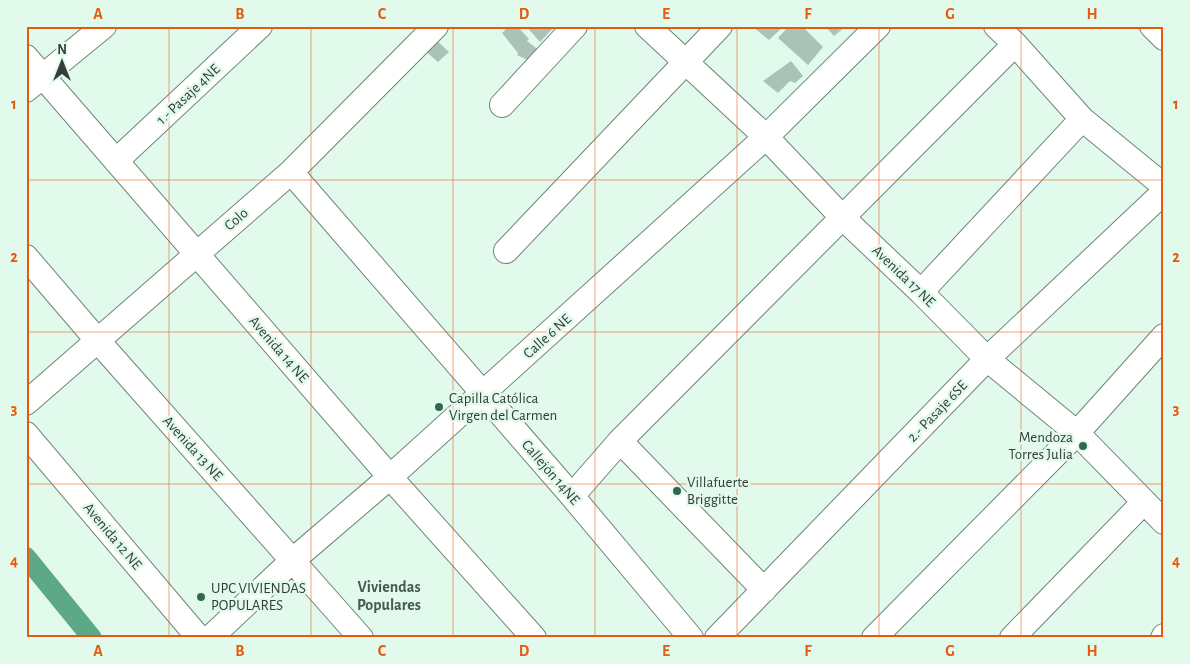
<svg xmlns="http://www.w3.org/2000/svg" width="1190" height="664" font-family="'Alegreya Sans',sans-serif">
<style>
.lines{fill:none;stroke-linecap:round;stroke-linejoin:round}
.canal{stroke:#5da886;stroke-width:20}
.building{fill:#abc3b6}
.minor-casing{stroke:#6f8579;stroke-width:26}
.minor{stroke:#fff;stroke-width:24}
.grid{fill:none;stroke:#e8590c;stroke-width:1;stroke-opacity:0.55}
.poi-dot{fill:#30684f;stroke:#e1faec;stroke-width:2}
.labels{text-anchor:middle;stroke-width:5;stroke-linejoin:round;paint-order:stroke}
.street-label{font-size:15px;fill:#343d38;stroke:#e1faec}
.poi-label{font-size:15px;fill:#343d38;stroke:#e1faec;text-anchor:start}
.neighbourhood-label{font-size:16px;font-weight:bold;fill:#455b50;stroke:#e1faec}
.neatline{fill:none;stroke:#e8590c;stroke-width:2}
.grid-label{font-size:16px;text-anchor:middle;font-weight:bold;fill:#e8590c}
</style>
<rect width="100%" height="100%" fill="#e1faec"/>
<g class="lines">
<!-- canal -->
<path class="canal" d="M 26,557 L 92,638"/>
</g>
<!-- building -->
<path class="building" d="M 509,26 L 517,26 L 529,39 L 527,41 L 540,51 L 530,61 L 517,55 L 518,53 L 502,33 Z
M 526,26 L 555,26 L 540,42 Z
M 752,26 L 784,26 L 769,40 Z
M 789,26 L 802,26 L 823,47 L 808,65 L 778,38 Z
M 825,26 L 846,26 L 834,36 Z
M 433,37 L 449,52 L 438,62 L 422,48 Z
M 791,61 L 803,76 L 795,83 L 790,81 L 778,93 L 763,81 Z"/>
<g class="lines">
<defs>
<path id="minor" d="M 647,26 L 766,137 L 842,217 L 921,292 L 987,359 L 1077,433 L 1164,522
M 996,26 L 1015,44 L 1082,119 L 1164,186
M 1152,26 L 1164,38
M 26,57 L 390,477 L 534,638
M 26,90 L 104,26
M 502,105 L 575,26
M 116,161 L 260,26
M 291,172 L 572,496 L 691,638
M 506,251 L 720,26
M 26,257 L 98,341 L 361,638
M 921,292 L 1082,119
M 26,403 L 291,172 L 436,26
M 26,434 L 199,638
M 620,441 L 764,590
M 572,496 L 620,441 L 1015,44
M 210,638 L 293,560 L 390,477 L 766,137 L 878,26
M 717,638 L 987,359 L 1164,192
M 874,638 L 1077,433 L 1164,336
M 1012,638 L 1144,502
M 1163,638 L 1164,636"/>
</defs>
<!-- minor casing -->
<use href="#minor" class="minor-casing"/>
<!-- minor -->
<use href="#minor" class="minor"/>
</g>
<!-- grid -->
<path class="grid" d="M 169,26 L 169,638M 311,26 L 311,638M 453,26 L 453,638M 595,26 L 595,638M 737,26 L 737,638M 879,26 L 879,638M 1021,26 L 1021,638M 26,180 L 1164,180M 26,332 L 1164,332M 26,484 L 1164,484"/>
<!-- markers -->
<g class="poi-dot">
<circle cx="439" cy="407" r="5"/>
<circle cx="1083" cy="446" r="5"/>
<circle cx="677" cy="491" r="5"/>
<circle cx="201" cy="597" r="5"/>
</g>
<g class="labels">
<!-- street labels -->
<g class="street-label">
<text transform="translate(188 94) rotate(-43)" y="5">1.- Pasaje 4NE</text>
<text transform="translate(236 219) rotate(-41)" y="5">Colo</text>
<text transform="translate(904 276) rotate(44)" y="5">Avenida 17 NE</text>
<text transform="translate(547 336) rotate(-42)" y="5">Calle 6 NE</text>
<text transform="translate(279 349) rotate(49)" y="5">Avenida 14 NE</text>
<text transform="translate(937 411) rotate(-46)" y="5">2.- Pasaje 6SE</text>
<text transform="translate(193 448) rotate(48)" y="5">Avenida 13 NE</text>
<text transform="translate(551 472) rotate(49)" y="5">Callejón 14NE</text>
<text transform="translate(113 536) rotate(50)" y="5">Avenida 12 NE</text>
</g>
<!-- poi labels -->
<g class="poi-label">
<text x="449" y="403">Capilla Católica<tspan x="449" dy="17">Virgen del Carmen</tspan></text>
<text x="1073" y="442" text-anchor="end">Mendoza<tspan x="1073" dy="17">Torres Julia</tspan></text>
<text x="687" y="487">Villafuerte<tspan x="687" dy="17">Briggitte</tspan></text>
<text x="211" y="593">UPC VIVIENDAS<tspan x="211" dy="17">POPULARES</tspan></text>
</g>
<!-- neighbourhood labels -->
<g class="neighbourhood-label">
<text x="389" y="592">Viviendas<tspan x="389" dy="18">Populares</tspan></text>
</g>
</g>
<!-- border -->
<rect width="1190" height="664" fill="none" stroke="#e1faec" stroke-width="55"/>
<!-- north arrow -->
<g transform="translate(62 62)" stroke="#e1faec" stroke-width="4" paint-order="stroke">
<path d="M0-4L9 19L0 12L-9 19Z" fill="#343d38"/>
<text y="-8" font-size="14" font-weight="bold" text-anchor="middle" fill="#343d38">N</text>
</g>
<rect x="28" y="28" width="1134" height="608" class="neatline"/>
<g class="grid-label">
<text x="98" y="19">A</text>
<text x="240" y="19">B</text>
<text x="382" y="19">C</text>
<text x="524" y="19">D</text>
<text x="666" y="19">E</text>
<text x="808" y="19">F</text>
<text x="950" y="19">G</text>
<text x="1092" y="19">H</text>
<text x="14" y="109">1</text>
<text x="1176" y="109">1</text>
<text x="14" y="262">2</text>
<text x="1176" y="262">2</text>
<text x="14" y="414">3</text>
<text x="1176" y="414">3</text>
<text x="14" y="566">4</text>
<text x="1176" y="566">4</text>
<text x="98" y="656">A</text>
<text x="240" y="656">B</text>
<text x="382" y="656">C</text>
<text x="524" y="656">D</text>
<text x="666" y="656">E</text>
<text x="808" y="656">F</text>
<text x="950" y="656">G</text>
<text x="1092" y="656">H</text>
</g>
</svg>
